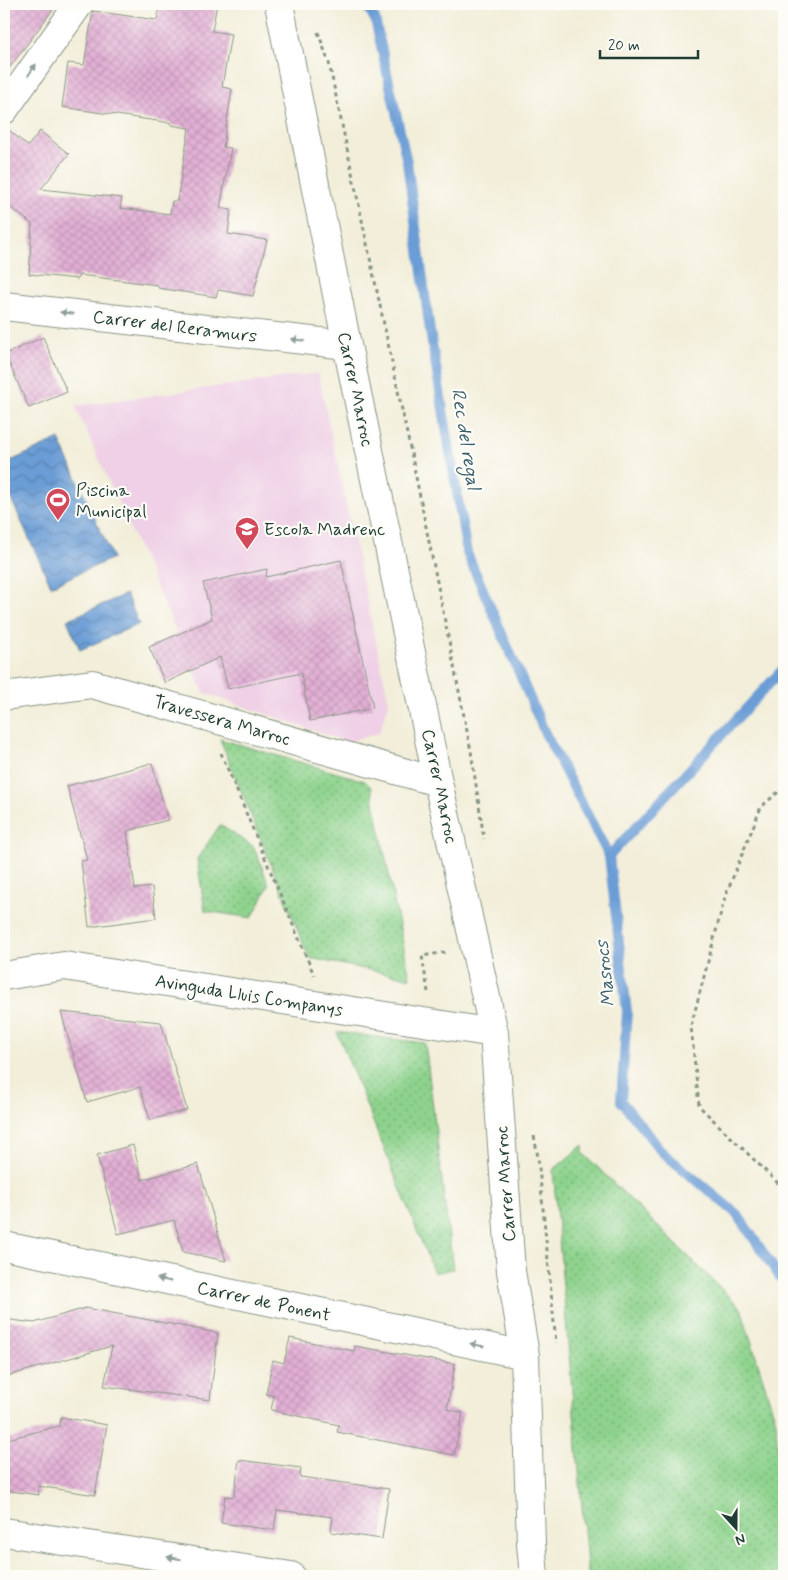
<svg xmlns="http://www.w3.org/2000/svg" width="788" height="1580" font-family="Mynerve,sans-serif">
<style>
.built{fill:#efd0e6}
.park{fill:url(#park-dots);stroke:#568860}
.water{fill:url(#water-waves);stroke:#446c84}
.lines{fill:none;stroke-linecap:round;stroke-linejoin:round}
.stream{stroke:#6a9cd5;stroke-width:10}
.building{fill:url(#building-cross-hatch)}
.minor-casing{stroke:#889686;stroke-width:30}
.path{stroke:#889686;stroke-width:3;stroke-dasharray:4 4;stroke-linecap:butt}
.minor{stroke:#fff;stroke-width:28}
.oneway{fill:#8f9e9a}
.labels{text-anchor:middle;stroke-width:4.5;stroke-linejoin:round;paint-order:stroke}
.street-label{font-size:18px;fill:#1f3d34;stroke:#fdfcf7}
.poi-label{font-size:18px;fill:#1f3d34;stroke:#fdfcf7;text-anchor:start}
.water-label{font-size:19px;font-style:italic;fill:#395e6c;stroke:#fdfcf7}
</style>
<defs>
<pattern id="park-dots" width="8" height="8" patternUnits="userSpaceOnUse" patternTransform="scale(1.25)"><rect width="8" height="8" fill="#8ed38d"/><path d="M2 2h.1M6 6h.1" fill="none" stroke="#73ac74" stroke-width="1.8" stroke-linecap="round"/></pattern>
<pattern id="water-waves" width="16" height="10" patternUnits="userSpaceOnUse" patternTransform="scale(1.25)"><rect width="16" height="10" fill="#6a9cd5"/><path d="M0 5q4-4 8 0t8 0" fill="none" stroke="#5780ae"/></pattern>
<pattern id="building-cross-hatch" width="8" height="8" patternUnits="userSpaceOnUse" patternTransform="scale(1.25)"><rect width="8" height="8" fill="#e2afd4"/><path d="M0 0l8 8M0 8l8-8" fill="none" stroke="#c197b7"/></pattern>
</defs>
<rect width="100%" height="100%" fill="#fdfcf7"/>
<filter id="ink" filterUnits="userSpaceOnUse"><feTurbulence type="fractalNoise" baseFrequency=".02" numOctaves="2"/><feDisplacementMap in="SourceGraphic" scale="10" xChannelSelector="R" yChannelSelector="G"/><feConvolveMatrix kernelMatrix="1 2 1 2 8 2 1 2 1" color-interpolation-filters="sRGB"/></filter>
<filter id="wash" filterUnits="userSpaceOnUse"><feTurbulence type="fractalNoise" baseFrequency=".0096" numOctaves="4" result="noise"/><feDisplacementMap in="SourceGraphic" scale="20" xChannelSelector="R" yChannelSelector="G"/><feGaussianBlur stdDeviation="1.12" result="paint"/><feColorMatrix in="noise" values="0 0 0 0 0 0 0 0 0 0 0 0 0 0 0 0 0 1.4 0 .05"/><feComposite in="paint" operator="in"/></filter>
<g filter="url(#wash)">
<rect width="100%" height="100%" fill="#f2eed9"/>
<!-- built -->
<path class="built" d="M 318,373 L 389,703 L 379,733 L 347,742 L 204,693 L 75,406 Z"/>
<!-- park -->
<path class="park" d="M 220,739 L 365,781 L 371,787 L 410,978 L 309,958 Z
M 220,825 L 254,847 L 269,885 L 252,918 L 205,911 L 197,859 Z
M 337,1032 L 425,1043 L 453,1269 L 434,1273 Z
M 583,1145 L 583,1153 L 741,1308 L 776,1421 L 784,1576 L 588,1576 L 553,1170 Z"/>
<!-- water -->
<path class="water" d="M 59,439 L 113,558 L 51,586 L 4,484 L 4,464 Z
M 126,594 L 139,624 L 80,650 L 67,620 Z"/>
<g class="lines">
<!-- stream -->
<path class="stream" d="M 365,4 L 375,19 L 407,162 L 430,331 L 467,553 L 545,733 L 609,856
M 784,668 L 609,856 L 627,1012 L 621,1101 L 662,1152 L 737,1214 L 784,1283"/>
</g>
<g id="blocks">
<!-- building -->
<path class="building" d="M 4,4 L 57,4 L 4,75 Z
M 160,4 L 217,4 L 212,31 L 231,34 L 222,87 L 232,89 L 223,147 L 231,148 L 220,208 L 231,210 L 228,234 L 267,240 L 253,296 L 218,290 L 216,297 L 158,288 L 158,285 L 79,275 L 78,279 L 29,274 L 32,224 L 4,202 L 4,126 L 28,146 L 40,131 L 69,154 L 41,189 L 122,198 L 120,208 L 170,214 L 172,201 L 177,201 L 189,128 L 171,125 L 171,123 L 62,107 L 68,63 L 84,65 L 93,11 L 157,20 Z
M 43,337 L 67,392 L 29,408 L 5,354 Z
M 341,560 L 373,708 L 310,721 L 301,673 L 228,689 L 220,657 L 165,683 L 149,647 L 212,619 L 203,583 L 267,569 L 266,577 Z
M 152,763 L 168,820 L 127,831 L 135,889 L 152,887 L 156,918 L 89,927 L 81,861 L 87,860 L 67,786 Z
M 61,1012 L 161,1022 L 187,1110 L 150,1120 L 140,1087 L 87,1102 Z
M 133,1145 L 142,1180 L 198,1164 L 226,1261 L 183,1252 L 174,1220 L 118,1234 L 97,1155 Z
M 86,1308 L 218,1333 L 210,1400 L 104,1386 L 112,1346 L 4,1377 L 4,1319 L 34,1323 Z
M 290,1338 L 354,1351 L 355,1346 L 455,1364 L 447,1409 L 463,1413 L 454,1455 L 337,1432 L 339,1425 L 271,1410 L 274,1396 L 266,1394 L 273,1360 L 284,1363 Z
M 61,1417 L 107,1425 L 95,1495 L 38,1486 L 39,1495 L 4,1490 L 4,1440 L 59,1426 Z
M 239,1460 L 301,1468 L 300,1477 L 389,1489 L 382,1539 L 331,1532 L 333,1517 L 277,1510 L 274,1530 L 221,1523 L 225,1496 L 234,1497 Z"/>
</g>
</g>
<g filter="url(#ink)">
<use href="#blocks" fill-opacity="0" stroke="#889686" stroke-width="1"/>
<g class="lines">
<defs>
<path id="minor" d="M 279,4 L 347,345 L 438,782 L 494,1033 L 511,1271 L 525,1355 L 531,1544 L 534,1576
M 4,110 L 79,4
M 4,306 L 347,345
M 4,696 L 92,684 L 438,782
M 4,976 L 64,966 L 494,1033
M 4,1246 L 525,1355
M 4,1532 L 291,1576"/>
</defs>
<!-- minor casing -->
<use href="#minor" class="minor-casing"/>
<!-- path -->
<path class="path" d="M 318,32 L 329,63 L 414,467 L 471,751 L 484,839
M 221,753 L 314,975
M 784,787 L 761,807 L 725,897 L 691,1026 L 699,1106 L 784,1189
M 428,992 L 422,956 L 446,952
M 534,1136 L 538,1157 L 556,1343"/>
<!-- minor -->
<use href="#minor" class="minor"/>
</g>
<!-- one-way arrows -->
<defs><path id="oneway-solid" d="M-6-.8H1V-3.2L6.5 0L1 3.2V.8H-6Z" transform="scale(1.25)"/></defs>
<g class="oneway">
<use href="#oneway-solid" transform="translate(32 70) rotate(-55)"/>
<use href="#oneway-solid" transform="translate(67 313) rotate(-173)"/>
<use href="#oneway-solid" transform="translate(298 340) rotate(-173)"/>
<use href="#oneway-solid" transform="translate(164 1280) rotate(-168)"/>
<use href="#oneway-solid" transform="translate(477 1345) rotate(-168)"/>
<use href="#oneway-solid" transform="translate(174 1558) rotate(-171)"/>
</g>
</g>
<!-- icons -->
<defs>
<symbol id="stadium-pin" viewBox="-11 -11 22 30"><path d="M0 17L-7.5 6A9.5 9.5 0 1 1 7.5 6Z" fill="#d1495b" stroke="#fdfcf7"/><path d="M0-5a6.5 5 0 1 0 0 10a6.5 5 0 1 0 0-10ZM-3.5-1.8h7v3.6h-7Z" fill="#fff"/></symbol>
<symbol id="school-pin" viewBox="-11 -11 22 30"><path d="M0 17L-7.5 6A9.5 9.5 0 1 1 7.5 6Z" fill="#d1495b" stroke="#fdfcf7"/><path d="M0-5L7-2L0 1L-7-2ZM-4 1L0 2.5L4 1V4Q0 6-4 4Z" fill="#fff"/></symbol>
</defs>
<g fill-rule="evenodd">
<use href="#stadium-pin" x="44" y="486" width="28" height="38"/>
<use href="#school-pin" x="233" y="515" width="28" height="38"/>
</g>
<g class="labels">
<!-- street labels -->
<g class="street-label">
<text transform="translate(175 326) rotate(7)" y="6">Carrer del Reramurs</text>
<text transform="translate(356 389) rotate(78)" y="6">Carrer Marroc</text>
<text transform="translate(222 720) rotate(16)" y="6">Travessera Marroc</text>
<text transform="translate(440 786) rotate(78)" y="6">Carrer Marroc</text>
<text transform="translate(249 995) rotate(9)" y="6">Avinguda Lluis Companys</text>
<text transform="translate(505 1184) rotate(-94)" y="6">Carrer Marroc</text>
<text transform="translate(264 1301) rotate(12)" y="6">Carrer de Ponent</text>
</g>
<!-- poi labels -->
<g class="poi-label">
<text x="76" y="496">Piscina<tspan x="76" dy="21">Municipal</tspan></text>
<text x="264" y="535">Escola Madrenc</text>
</g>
<!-- water labels -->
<g class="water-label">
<text transform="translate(467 439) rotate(81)" y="7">Rec del regal</text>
<text transform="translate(604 974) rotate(-96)" y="7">Masrocs</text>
</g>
</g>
<!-- margin -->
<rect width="788" height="1580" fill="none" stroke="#fdfcf7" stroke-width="20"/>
<!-- north arrow -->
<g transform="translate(736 1528) rotate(159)" stroke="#fdfcf7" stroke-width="4" paint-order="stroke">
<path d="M0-4L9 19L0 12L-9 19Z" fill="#1f3d34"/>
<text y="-8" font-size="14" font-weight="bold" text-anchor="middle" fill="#1f3d34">N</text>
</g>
<!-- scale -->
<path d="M600 50v8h98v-8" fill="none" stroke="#1f3d34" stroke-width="2.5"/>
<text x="608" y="50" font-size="15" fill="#1f3d34" stroke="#fdfcf7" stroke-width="4" paint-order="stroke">20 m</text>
</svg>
